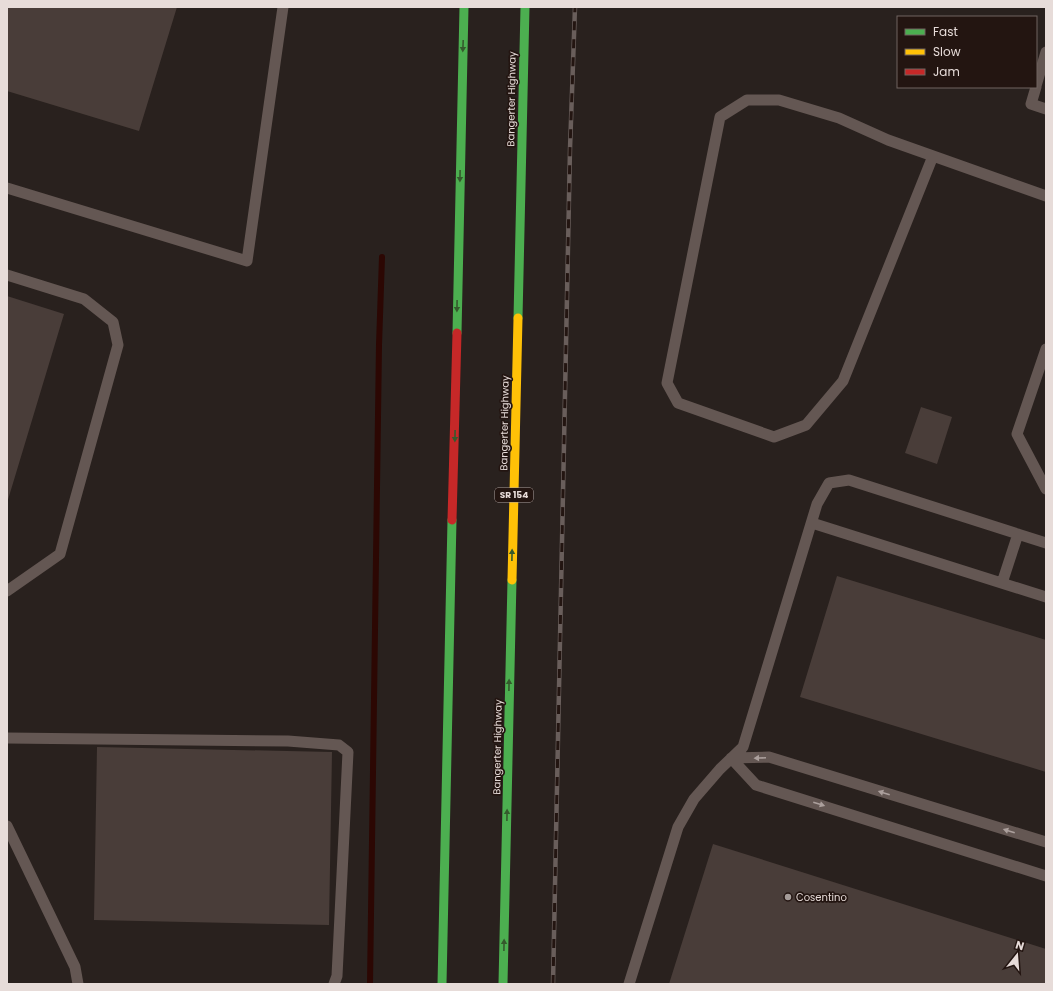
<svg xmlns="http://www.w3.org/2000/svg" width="1053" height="991" font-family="Poppins,sans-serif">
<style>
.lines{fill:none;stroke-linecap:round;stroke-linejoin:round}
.stream{stroke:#2c0703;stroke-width:6}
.building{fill:#493d39}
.lane{stroke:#645753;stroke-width:11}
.fast{stroke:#4caf50;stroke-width:9}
.slow{stroke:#ffc107;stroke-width:9}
.jam{stroke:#c62828;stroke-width:9}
.rail-casing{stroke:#695e5b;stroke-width:4.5}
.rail{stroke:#231511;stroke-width:3;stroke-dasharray:9;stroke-linecap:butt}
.oneway{fill:#355a2d}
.oneway2{fill:#aca09d}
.poi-dot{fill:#a49b98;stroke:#231511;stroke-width:1.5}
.labels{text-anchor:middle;stroke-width:3.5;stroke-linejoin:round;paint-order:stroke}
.shield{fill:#231511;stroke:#aca09d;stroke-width:1}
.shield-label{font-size:9px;font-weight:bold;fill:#e7dcd9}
.street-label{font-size:10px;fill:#e7dcd9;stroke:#231511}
.poi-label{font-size:10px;fill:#e7dcd9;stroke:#231511;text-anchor:start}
</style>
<rect width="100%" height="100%" fill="#29211e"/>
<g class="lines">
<!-- stream -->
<path class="stream" d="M 370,984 L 379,345 L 382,257"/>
</g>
<!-- building -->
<path class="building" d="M 7,7 L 177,7 L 139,131 L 7,91 Z
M 7,296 L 64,314 L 7,503 Z
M 921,407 L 952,417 L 937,464 L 905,453 Z
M 837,576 L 1046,640 L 1046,772 L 800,697 Z
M 97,747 L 332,752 L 329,925 L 94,920 Z
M 713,844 L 1046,949 L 1046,984 L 669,984 Z"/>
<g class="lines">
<!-- lane -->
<path class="lane" d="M 1036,86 L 1046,52
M 1036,87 L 1031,104 L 1046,109
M 933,156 L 843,381 L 806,425 L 774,437 L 678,403 L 667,383 L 720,117 L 747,100 L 779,100 L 839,118 L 888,140 L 1046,196
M 7,188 L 247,261 L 283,7
M 7,275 L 84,299 L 113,322 L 118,345 L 60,554 L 7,591
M 1046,349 L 1017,434 L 1046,489
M 812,523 L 1046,597
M 1002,583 L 1018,534
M 7,738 L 288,741 L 339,745 L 348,752 L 337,976 L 334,984
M 7,826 L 75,967 L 78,984
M 1046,842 L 769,757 L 731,758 L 756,785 L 1046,876
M 629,984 L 678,827 L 694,799 L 720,769 L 743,747 L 817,504 L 829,483 L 849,480 L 1046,543"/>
<!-- fast -->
<path class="fast" d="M 518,318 L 525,7
M 457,333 L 464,7
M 442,984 L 452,520
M 503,984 L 512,580"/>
<!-- slow -->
<path class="slow" d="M 512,580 L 518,318"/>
<!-- jam -->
<path class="jam" d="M 452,520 L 457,333"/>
<defs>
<path id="rail" d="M 553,984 L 570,149 L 575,7"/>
</defs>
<!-- rail casing -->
<use href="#rail" class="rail-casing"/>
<!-- rail -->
<use href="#rail" class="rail"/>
</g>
<!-- one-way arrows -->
<defs><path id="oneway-solid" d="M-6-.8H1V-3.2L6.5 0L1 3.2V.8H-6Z"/></defs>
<g class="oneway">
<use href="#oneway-solid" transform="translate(463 46) rotate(92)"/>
<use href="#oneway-solid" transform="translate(460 176) rotate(91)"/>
<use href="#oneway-solid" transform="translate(457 306) rotate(91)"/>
<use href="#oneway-solid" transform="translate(455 436) rotate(91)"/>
<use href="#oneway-solid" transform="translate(512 555) rotate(-89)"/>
<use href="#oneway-solid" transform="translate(509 685) rotate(-89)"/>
<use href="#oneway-solid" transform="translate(507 815) rotate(-89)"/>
<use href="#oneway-solid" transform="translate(504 945) rotate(-89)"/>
</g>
<g class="oneway2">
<use href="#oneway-solid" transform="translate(760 758) rotate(178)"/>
<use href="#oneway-solid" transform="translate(884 793) rotate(-163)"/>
<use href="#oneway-solid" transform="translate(819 804) rotate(17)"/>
<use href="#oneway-solid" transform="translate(1009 831) rotate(-163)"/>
</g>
<!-- markers -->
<circle class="poi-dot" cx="788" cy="897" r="4"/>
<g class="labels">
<!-- shield labels -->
<rect class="shield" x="495" y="488" width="38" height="14" rx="3"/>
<g class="shield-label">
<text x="514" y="498">SR 154</text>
</g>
<!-- street labels -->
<g class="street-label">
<text transform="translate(511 99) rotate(-89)" y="4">Bangerter Highway</text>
<text transform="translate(504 423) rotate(-89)" y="4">Bangerter Highway</text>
<text transform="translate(497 747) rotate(-89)" y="4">Bangerter Highway</text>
</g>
<!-- poi labels -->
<g class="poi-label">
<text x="796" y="901">Cosentino</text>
</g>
</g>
<!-- border -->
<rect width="1053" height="991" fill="none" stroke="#e7dcd9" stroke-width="16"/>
<!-- legend -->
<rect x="897" y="16" width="140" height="72" fill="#231511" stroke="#716561"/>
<rect x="905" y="29" width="20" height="6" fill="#4caf50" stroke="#716561"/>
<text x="933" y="36" font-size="12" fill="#e7dcd9">Fast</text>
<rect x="905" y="49" width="20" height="6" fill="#ffc107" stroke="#716561"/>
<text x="933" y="56" font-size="12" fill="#e7dcd9">Slow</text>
<rect x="905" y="69" width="20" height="6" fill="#c62828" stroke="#716561"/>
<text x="933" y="76" font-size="12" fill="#e7dcd9">Jam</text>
<!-- north arrow -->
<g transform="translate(1017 955) rotate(17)" stroke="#231511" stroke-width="3" paint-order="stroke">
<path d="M0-3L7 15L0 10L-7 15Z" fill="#e7dcd9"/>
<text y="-6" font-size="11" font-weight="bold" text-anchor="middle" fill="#e7dcd9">N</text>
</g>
</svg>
